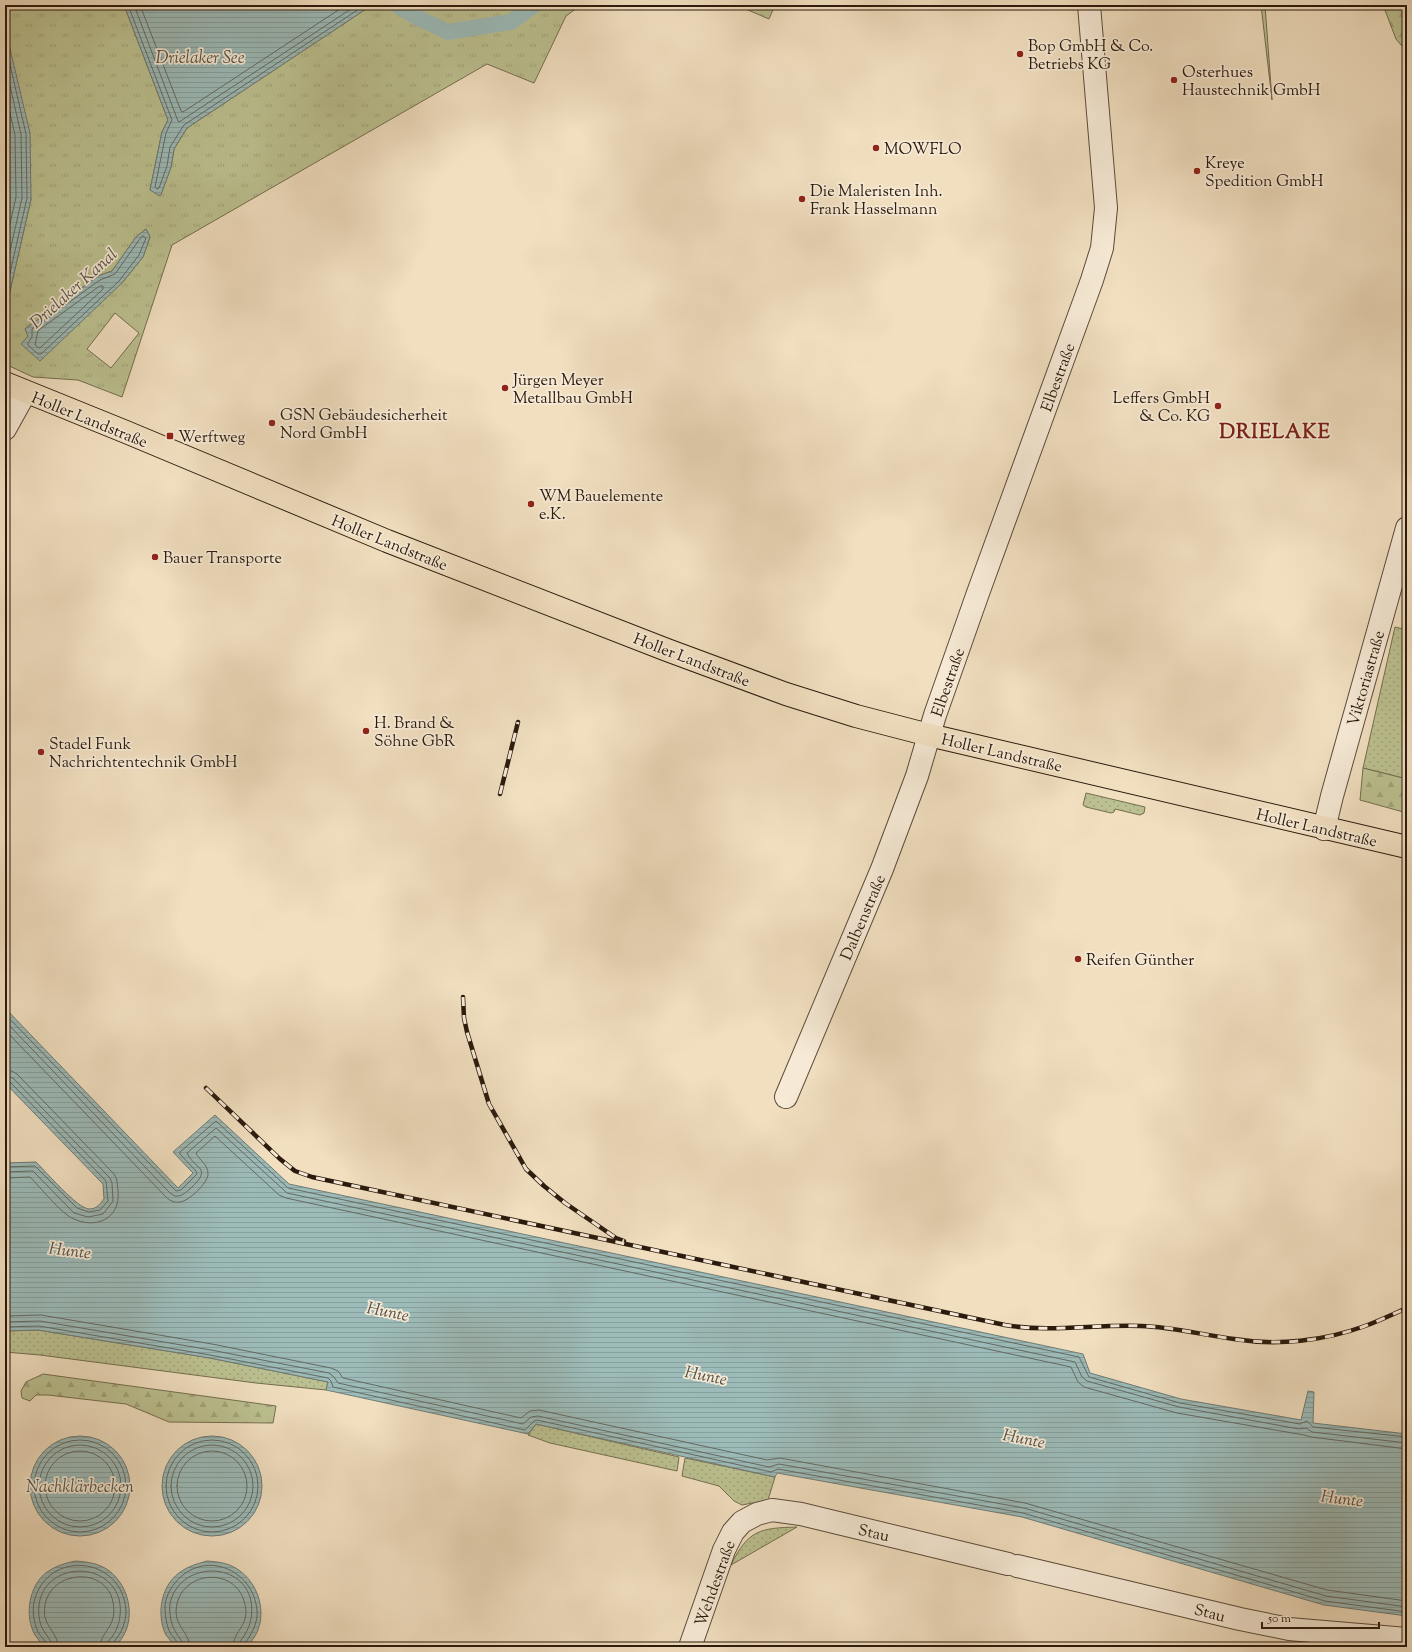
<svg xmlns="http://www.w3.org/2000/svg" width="1412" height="1652" font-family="'Sorts Mill Goudy',serif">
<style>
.grass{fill:url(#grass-dots);stroke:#746e4f}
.forest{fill:url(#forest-firs);stroke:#746e4f}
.park{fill:url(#park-tufts);stroke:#746e4f;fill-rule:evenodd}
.water{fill:url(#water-rules);stroke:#6f7b74}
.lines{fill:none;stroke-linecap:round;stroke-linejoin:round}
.shore{stroke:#646a63;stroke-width:1}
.canal{stroke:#9cbbb9;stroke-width:16}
.minor-casing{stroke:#5c4b3a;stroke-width:24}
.major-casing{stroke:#2b1a0d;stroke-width:24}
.minor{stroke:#f6ead6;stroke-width:22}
.major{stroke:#f1dfc0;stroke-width:22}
.rail-casing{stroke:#2b1a0d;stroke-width:4.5}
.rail{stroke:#f6ead6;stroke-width:3;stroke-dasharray:9;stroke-linecap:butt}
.poi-dot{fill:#8f2418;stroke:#f6ead6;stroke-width:1.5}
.labels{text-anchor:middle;stroke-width:3.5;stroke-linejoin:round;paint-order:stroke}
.poi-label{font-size:16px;fill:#2b1a0d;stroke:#f6ead6;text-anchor:start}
.street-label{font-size:16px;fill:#2b1a0d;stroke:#f6ead6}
.water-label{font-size:17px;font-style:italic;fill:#535249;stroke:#f6ead6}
.district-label{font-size:20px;font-weight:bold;letter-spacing:1px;fill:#7a1f14;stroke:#f6ead6}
</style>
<defs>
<pattern id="grass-dots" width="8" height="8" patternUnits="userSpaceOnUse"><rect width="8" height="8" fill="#bcc191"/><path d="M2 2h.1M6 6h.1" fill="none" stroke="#a2a57c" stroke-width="1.8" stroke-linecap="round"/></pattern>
<pattern id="forest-firs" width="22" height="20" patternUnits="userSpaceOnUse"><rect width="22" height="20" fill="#bcc191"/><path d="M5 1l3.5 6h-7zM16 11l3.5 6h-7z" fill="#a2a57c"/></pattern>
<pattern id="park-tufts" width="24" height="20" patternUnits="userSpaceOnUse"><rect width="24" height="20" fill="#bcc191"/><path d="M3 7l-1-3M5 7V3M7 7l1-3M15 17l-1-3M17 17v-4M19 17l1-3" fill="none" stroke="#a2a57c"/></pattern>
<pattern id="water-rules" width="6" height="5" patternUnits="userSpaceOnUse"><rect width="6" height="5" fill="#9cbbb9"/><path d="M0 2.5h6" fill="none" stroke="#87a09e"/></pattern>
</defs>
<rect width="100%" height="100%" fill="#f1dfc0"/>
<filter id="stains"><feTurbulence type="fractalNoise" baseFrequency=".005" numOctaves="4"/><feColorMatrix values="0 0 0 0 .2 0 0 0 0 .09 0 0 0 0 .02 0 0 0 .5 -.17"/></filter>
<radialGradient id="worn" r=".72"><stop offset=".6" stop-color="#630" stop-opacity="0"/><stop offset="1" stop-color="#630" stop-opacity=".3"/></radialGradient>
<!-- grass -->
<path class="grass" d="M 1395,627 L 1407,630 L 1407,779 L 1363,768 Z
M 1086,793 L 1145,807 L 1144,813 L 1140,815 L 1115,809 L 1114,812 L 1111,813 L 1086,807 L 1083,805 Z
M 38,1330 L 210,1358 L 328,1382 L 326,1390 L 256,1383 L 40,1355 L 5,1352 L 5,1331 Z
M 536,1424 L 679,1457 L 677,1471 L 550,1443 L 528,1435 Z
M 685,1458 L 775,1477 L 768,1500 L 742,1505 L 734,1501 L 719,1486 L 682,1476 Z
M 797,1527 L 731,1565 C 748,1530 760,1528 797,1527 Z"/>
<!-- forest -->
<path class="forest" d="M 1261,5 L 1265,5 L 1272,100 Z
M 1383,5 L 1407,5 L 1407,52 L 1396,39 Z
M 1363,768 L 1407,779 L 1407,813 L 1360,800 Z
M 43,1374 L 276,1406 L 273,1423 L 169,1422 L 126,1404 L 48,1395 L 36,1395 L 30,1401 L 22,1398 L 21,1391 L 26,1382 Z"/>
<!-- park -->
<path class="park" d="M 5,5 L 124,5 L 168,120 L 162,132 L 150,190 L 161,194 L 171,167 L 174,149 L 187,128 L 372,5 L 581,5 L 566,16 L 534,83 L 487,64 L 172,245 L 122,397 L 78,380 L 33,377 L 5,364 L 5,313 L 31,199 L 7,34 L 5,28 ZM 146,229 L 150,237 L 143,257 L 122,283 L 22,345 L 28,336 L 25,329 L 98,276 L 112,271 L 136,237 ZM 115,313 L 139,333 L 111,368 L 87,349 Z
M 736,5 L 775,5 L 769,19 Z"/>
<!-- water -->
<path class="water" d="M 124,5 L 372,5 L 187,128 L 174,149 L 171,167 L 161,195 L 158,195 L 150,190 L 162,132 L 168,120 Z
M 5,28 L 30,133 L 31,199 L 5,313 Z
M 146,229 L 150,237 L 143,257 L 122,283 L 40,361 L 21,344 L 28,336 L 25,329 L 98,276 L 112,271 L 136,237 Z
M 5,1008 L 178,1188 L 193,1173 L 173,1152 L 215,1115 L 289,1184 L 1083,1354 L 1090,1373 L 1181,1399 L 1301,1420 L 1308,1391 L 1314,1392 L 1313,1423 L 1407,1434 L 1407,1616 L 1324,1605 L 1022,1517 L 777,1473 L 775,1477 L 536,1424 L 528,1434 L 326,1390 L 328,1382 L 210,1358 L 38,1330 L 5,1331 L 5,1163 L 36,1162 C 46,1172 77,1208 89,1209 C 97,1209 100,1204 104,1199 L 103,1184 L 5,1083 Z
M30 1486a50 50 0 1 1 100 0a50 50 0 1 1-100 0Z
M162 1486a50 50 0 1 1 100 0a50 50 0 1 1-100 0Z
M 76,1561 C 87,1562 98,1563 108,1570 C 132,1587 138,1627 114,1647 L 44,1647 C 41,1643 38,1639 35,1635 C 24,1616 29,1585 47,1572 C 56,1566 65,1563 76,1561 Z
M 207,1561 C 219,1562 230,1563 240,1571 C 263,1588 270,1626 246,1647 L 176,1647 C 173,1643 169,1639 166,1635 C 156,1615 161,1586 179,1573 C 188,1566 197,1564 207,1561 Z"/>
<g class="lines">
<!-- shore -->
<path class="shore" d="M 128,5 L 172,120 L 166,133 L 155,187 L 157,189 L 159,188 L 167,166 L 170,147 L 184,125 L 365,5
M 134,5 L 178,121 L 179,122 L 357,5
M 140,5 L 181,111 L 183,112 L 346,5
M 5,43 L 26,134 L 27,198 L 5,295
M 5,64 L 21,134 L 22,198 L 5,273
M 5,91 L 15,135 L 16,197 L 5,246
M 143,236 L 146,238 L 139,255 L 119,281 L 41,354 L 38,354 L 28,345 L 28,343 L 32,337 L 32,329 L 100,280 L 115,274 L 139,240 Z
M 100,286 L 103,286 L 103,289 L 41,347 L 39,348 L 35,345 L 38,331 Z
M 5,1014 L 176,1191 L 181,1190 L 197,1174 L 196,1171 L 180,1154 L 180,1152 L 216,1121 L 288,1188 L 1079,1357 L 1089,1377 L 1180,1403 L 1300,1424 L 1307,1421 L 1313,1427 L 1407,1437
M 5,1021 L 170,1193 L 175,1196 C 182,1197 186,1192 191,1188 C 213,1167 195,1170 187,1153 L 216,1128 L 287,1193 L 1075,1362 L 1082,1377 L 1087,1381 L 1179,1407 L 1299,1429 L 1306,1428 L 1312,1432 L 1407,1443
M 5,1030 L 166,1197 C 170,1201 175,1203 180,1202 C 189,1201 208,1183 208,1174 C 208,1164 199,1160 196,1153 L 215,1136 L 279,1195 L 286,1198 L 1071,1367 L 1078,1382 L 1084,1387 L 1177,1413 L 1304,1435 L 1311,1437 L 1407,1449
M 5,1070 L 12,1071 L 17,1074 L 114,1174 C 118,1180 117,1184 118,1191 C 121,1219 95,1230 72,1218 C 61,1213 40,1187 30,1177 L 5,1178
M 5,1076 L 13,1078 L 110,1178 L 112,1183 L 113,1201 L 103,1214 L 88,1217 L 74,1213 L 33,1171 L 5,1172
M 5,1081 L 10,1082 L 106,1181 L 108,1201 L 100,1210 L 89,1212 L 77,1208 L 35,1166 L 5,1167
M 5,1316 L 41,1315 L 212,1344 L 331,1368 L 338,1371 L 343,1378 L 521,1418 L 530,1411 L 539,1410 L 767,1460 L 780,1458 L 1025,1503 L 1327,1590 L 1407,1601
M 5,1322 L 40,1321 L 211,1350 L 329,1373 L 334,1377 L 338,1383 L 523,1424 L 531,1417 L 538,1416 L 769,1467 L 779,1464 L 1024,1508 L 1326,1596 L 1407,1607
M 5,1327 L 39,1326 L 210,1355 L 328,1378 L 331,1381 L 333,1387 L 525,1430 L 534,1421 L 537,1420 L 771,1472 L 778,1469 L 1023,1513 L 1325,1601 L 1407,1612
M34 1486a46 46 0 1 1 92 0a46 46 0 1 1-92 0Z
M166 1486a46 46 0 1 1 92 0a46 46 0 1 1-92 0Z
M39 1486a41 41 0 1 1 82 0a41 41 0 1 1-82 0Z
M171 1486a41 41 0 1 1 82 0a41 41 0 1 1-82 0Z
M45 1486a35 35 0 1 1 70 0a35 35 0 1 1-70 0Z
M177 1486a35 35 0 1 1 70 0a35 35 0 1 1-70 0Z
M 47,1647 C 47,1641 41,1637 38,1632 C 34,1623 32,1611 34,1602 C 47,1548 123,1556 126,1611 C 126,1621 122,1632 116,1639 C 114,1643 112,1643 112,1647
M 52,1647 C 52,1640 47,1637 44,1631 C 39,1624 38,1613 39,1605 C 44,1563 107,1559 119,1599 C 122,1611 120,1626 112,1637 C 109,1640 107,1642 106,1647
M 58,1647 C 58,1631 41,1626 45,1605 C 51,1570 106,1566 113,1602 C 118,1627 101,1630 100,1647
M 178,1647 C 178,1642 174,1638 171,1634 C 166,1626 165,1614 165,1605 C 166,1597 170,1589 175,1583 C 203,1548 254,1569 257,1611 C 258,1621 253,1631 248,1639 C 246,1642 244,1643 244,1647
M 183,1647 C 183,1640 178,1637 175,1631 C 171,1624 169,1613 170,1604 C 178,1562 242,1559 251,1601 C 253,1614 251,1625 244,1636 C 241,1640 239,1642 239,1647
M 190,1647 C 189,1631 172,1625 177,1604 C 184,1571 234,1567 244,1601 C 252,1625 233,1630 233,1647"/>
<!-- canal -->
<path class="canal" d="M 397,5 L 416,17 L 448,32 L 511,22 L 534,5"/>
<defs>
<path id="minor" d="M 5,429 L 25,393
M 1324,829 L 1332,796 L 1407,528
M 786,1097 L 882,869 L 917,776 L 935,715 L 978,593 L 1092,280 L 1102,248 L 1106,208 L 1089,5
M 1017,1566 L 1240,1619 L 1289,1629 L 1407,1639
M 690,1647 L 724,1550 L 733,1532 L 742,1522 L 757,1514 L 772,1510 L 801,1514 L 1008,1564"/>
<path id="major" d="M 5,383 L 126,432 L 387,541 L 667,650 L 786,694 L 856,716 L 929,735 L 1407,847"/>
</defs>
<!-- minor casing -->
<use href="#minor" class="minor-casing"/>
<!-- major casing -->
<use href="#major" class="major-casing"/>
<!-- minor -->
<use href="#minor" class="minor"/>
<!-- major -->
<use href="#major" class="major"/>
<defs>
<path id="rail" d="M 500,794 L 518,722
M 463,997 L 464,1018 L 467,1032 L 489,1104 L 526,1169 L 544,1186 L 565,1203 L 616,1238 L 624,1241
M 206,1088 L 280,1159 L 295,1171 L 312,1177 L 1005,1325 C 1050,1333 1096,1324 1141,1326 C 1173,1327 1203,1335 1234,1339 C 1277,1346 1324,1341 1365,1326 C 1379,1321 1393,1314 1407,1308"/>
</defs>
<!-- rail casing -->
<use href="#rail" class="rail-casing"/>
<!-- rail -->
<use href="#rail" class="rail"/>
</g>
<!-- markers -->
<g class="poi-dot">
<circle cx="1020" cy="54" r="4"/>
<circle cx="1174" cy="80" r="4"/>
<circle cx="876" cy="148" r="4"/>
<circle cx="1197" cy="171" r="4"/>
<circle cx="802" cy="199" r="4"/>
<circle cx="505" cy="388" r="4"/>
<circle cx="1218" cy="406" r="4"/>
<circle cx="272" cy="423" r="4"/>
<rect x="166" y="432" width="8" height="8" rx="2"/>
<circle cx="531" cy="504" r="4"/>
<circle cx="155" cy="557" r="4"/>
<circle cx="366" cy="731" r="4"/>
<circle cx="41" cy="752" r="4"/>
<circle cx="1078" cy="959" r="4"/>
</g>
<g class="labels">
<!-- poi labels -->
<g class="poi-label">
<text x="1028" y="51">Bop GmbH &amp; Co.<tspan x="1028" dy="18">Betriebs KG</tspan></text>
<text x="1182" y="77">Osterhues<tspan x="1182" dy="18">Haustechnik GmbH</tspan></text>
<text x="884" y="154">MOWFLO</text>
<text x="1205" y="168">Kreye<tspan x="1205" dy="18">Spedition GmbH</tspan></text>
<text x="810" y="196">Die Maleristen Inh.<tspan x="810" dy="18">Frank Hasselmann</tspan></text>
<text x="513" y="385">Jürgen Meyer<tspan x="513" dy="18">Metallbau GmbH</tspan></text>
<text x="1210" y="403" text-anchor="end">Leffers GmbH<tspan x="1210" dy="18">&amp; Co. KG</tspan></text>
<text x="280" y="420">GSN Gebäudesicherheit<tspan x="280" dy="18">Nord GmbH</tspan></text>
<text x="178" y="442">Werftweg</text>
<text x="539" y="501">WM Bauelemente<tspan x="539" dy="18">e.K.</tspan></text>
<text x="163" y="563">Bauer Transporte</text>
<text x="374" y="728">H. Brand &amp;<tspan x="374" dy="18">Söhne GbR</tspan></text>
<text x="49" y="749">Stadel Funk<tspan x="49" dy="18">Nachrichtentechnik GmbH</tspan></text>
<text x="1086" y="965">Reifen Günther</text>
</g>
<!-- street labels -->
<g class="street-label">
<text transform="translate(1057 377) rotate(-70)" y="6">Elbestraße</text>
<text transform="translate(90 419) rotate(22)" y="6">Holler Landstraße</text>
<text transform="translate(390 542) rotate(22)" y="6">Holler Landstraße</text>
<text transform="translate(692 659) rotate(21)" y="6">Holler Landstraße</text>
<text transform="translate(1365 678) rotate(-74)" y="6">Viktoriastraße</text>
<text transform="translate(947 682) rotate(-71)" y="6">Elbestraße</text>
<text transform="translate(1002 752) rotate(13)" y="6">Holler Landstraße</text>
<text transform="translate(1317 827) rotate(13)" y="6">Holler Landstraße</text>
<text transform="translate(862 917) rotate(-67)" y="6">Dalbenstraße</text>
<text transform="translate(874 1532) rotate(13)" y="6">Stau</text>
<text transform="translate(714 1583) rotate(-70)" y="6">Wehdestraße</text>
<text transform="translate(1210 1612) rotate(14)" y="6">Stau</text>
</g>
<!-- water labels -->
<g class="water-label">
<text x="200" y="63">Drielaker See</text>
<text transform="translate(73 288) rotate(-42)" y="6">Drielaker Kanal</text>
<text transform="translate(70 1250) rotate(7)" y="6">Hunte</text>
<text transform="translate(388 1311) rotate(11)" y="6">Hunte</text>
<text transform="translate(706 1375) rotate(11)" y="6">Hunte</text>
<text transform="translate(1024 1438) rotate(11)" y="6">Hunte</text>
<text x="80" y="1492">Nachklärbecken</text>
<text transform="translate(1342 1498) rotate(7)" y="6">Hunte</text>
</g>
<!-- district labels -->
<g class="district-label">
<text x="1275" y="438">DRIELAKE</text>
</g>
</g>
<!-- margin -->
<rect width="1412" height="1652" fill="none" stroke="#f1dfc0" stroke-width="20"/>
<rect x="6" y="6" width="1400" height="1640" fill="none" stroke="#2b1a0d" stroke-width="2"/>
<rect x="10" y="10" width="1392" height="1632" fill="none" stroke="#2b1a0d"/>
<!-- scale -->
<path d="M1262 1622v6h117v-6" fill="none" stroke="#2b1a0d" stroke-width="2"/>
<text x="1268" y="1622" font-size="12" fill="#2b1a0d" stroke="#f6ead6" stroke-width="3" paint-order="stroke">50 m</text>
<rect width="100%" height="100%" filter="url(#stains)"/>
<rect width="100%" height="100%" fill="url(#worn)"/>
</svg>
